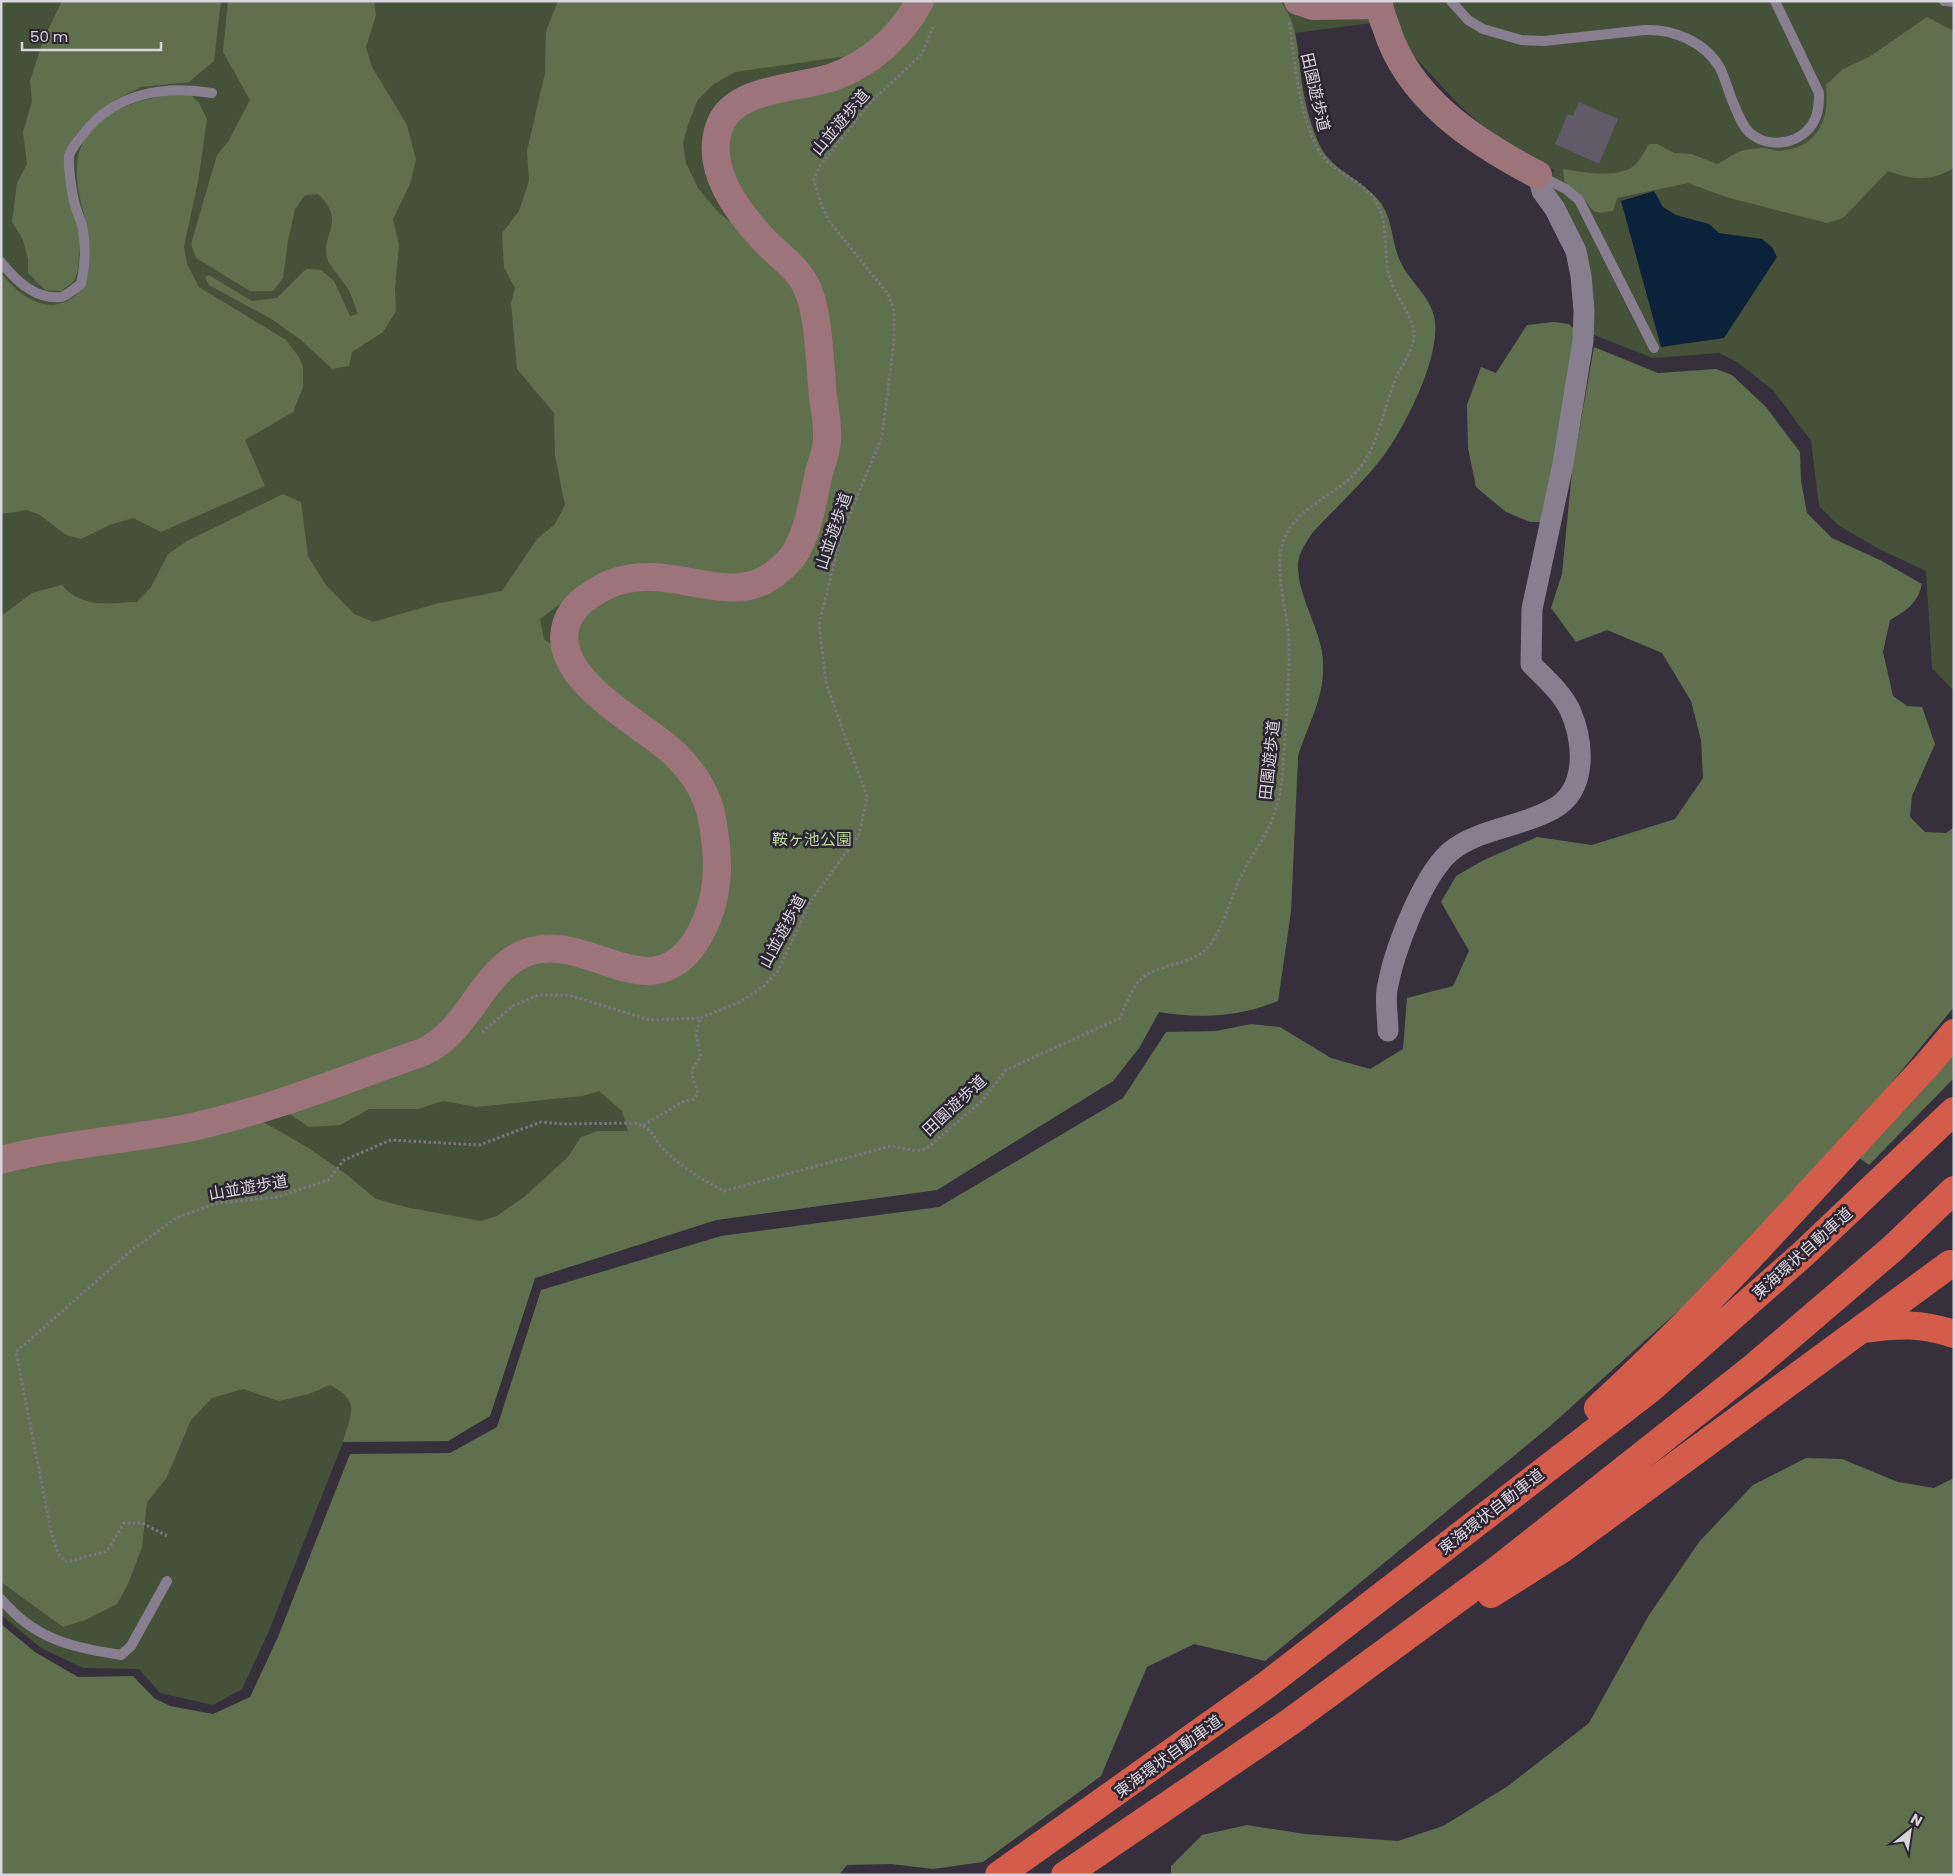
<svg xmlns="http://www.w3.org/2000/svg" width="1955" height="1876" font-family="Poppins,'Noto Sans JP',sans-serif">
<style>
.green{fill:#465139}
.forest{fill:#60704e}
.water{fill:#0c223a}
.building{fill:#615a68}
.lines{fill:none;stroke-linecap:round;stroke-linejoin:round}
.path{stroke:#7c7681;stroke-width:3;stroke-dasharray:2.5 2.5;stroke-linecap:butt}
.lane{stroke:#877f8f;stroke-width:10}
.street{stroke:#877f8f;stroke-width:21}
.secondary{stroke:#9e747b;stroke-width:28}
.highway{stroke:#d45c4b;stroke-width:28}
.labels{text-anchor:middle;stroke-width:5;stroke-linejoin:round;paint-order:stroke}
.street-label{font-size:16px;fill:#d9d5dd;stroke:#2c2532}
.park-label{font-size:16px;fill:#bdd99e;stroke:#2c2532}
</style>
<rect width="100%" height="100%" fill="#362f3c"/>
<!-- green -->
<path class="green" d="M 1,1 L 1954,1 L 1954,691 L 1932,668 L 1926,571 L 1879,549 L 1838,525 L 1819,506 L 1811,441 L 1773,390 L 1737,362 L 1719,353 L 1653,358 L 1589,333 L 1548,185 L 1554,170 L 1487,130 L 1459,105 L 1411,53 L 1394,20 L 1295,33 C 1300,65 1305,132 1326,157 C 1342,175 1366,183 1381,203 C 1393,222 1392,244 1401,264 C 1410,282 1427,295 1433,315 C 1444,351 1406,425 1385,454 C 1364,482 1336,507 1313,532 C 1307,541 1299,552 1298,563 C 1296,596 1323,631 1323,664 C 1324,700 1308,723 1298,756 L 1291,911 L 1278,1001 C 1238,1017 1202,1019 1159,1012 L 1139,1048 L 1113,1081 L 937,1190 L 716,1220 L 535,1278 L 490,1416 L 448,1441 L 343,1442 L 269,1631 L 242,1689 L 213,1705 L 160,1693 L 139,1669 L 83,1668 L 41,1648 L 1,1615 Z"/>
<!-- forest -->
<path class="forest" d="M 62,1 L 221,1 L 214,61 L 189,82 L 141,87 L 115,100 L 87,121 L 74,137 L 66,155 L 81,229 L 78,270 L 74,281 L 61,291 L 45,290 L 28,273 L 28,259 L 23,240 L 12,222 L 17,183 L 27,164 L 23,132 L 32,101 L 30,81 L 44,38 Z
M 228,1 L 374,1 L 376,15 L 366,47 L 372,67 L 407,125 L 416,160 L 410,184 L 393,219 L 399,245 L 395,288 L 396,311 L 383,332 L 352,352 L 349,366 L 332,369 L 301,340 L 273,320 L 209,285 L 205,277 L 209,275 L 252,301 L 277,298 L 306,269 L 321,270 L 334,281 L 350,316 L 358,314 C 355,306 352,296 348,289 C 343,280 334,272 329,263 C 317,235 349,224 318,194 L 305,195 L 295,209 L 288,241 L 283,278 L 273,291 L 250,291 L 196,258 L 191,244 L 217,155 L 229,140 L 250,100 L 223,52 Z
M 558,1 L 912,1 L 861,54 L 735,72 L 714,84 L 697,101 L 688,125 L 683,143 L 686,163 L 698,188 L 717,211 L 772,257 L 800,301 L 817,435 L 792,539 L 762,573 L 579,590 L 540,619 L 544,639 L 555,647 L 653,746 L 696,797 L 708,873 L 693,931 L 660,961 L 547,940 L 442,1031 L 256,1100 L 183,1119 L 1,1151 L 1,616 L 32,593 L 62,585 C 83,609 108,603 137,602 L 151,587 L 168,554 L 187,541 L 283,494 L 301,502 L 308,556 L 325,584 L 354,614 L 373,622 L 435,604 L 502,591 L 537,539 L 555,524 L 565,505 L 555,456 L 554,413 L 517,369 L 511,303 L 515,288 L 504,268 L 502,233 L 519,211 L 529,181 L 527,151 L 545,73 L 546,31 Z
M 930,1 L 1280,1 C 1299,23 1298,57 1302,84 C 1305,104 1311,127 1320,146 C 1333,172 1365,180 1382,205 C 1394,223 1391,246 1402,265 C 1411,282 1429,296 1434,316 C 1443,352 1406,425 1384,455 C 1364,482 1336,507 1313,532 C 1307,541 1299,552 1298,563 C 1296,596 1323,631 1323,664 C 1324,700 1308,723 1298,756 L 1291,911 L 1278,1001 C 1238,1017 1202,1019 1159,1012 L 1139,1048 L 1113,1081 L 937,1190 L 716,1220 L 535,1278 L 490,1416 L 448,1441 L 343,1442 C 351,1412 361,1401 330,1385 L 309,1394 L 279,1401 L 243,1389 L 212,1398 L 191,1420 L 166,1479 L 147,1502 L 142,1547 L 128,1584 L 117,1604 L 85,1620 L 63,1627 L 1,1582 L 1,1168 L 258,1119 L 307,1147 L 346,1174 L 376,1199 L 410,1208 L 481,1221 L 497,1216 L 524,1197 L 568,1157 L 581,1137 L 598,1131 L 628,1131 L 622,1111 L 599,1091 L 582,1096 L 477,1107 L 443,1101 L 418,1109 L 369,1109 L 340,1125 L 309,1127 L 282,1109 L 391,1074 L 533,960 L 687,965 L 721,810 L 593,678 L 573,637 L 585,609 L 636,584 L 750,598 L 825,498 L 816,290 L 727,179 L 729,120 L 805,88 Z
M 1927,17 L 1954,31 L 1954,168 C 1931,182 1913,180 1888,171 L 1843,218 L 1827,223 L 1726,197 L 1688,183 L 1617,198 L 1613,211 C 1592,214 1596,214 1583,198 C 1578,192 1570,187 1564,181 L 1563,169 C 1582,172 1620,180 1636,164 C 1641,159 1645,150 1649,144 L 1657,144 L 1674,153 L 1691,154 L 1717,164 C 1725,161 1734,153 1741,151 C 1747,149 1758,148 1764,148 C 1769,148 1774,151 1779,151 C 1818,148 1830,120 1826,85 L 1843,69 L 1869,57 Z
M 190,94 L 199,103 L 207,119 L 198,182 L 184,246 L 187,264 L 199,287 L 286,340 L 299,357 L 303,367 L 303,387 L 293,412 L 245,440 L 265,486 L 161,532 L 133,518 L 112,524 L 81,539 L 66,535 L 40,515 L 27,510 L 1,514 L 1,273 C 19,296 48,317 75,296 C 80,291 87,281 88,273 C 93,245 86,225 80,198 C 77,185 75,162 80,149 C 96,107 150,95 190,94 Z
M 1554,322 L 1569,324 L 1578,333 L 1547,522 L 1530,522 L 1506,512 L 1476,487 L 1468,448 L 1467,405 L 1481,367 L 1496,373 L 1527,325 Z
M 1594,347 L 1658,373 L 1716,369 L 1732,375 L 1766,407 L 1800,452 L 1801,481 L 1807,513 L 1832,538 L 1880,560 L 1922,584 C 1917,604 1907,610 1890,620 L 1883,652 L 1893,696 L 1907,706 L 1922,707 L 1935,744 L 1912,796 L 1910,817 L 1925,832 L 1946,833 L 1954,827 L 1954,1007 L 1864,1116 L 1708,1284 L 1549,1427 L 1265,1661 L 1194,1644 L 1147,1667 L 1101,1776 L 983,1862 L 933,1869 L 891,1864 L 847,1865 L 839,1875 L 1,1875 L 1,1624 L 35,1652 L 78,1677 L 133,1676 L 154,1698 L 170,1706 L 213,1714 L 250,1697 L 278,1637 L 350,1454 L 450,1453 L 497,1427 L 541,1290 L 721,1236 L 939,1207 L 1123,1098 L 1166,1032 L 1216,1031 L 1251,1024 L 1280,1027 L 1331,1058 L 1370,1069 L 1403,1049 L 1407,998 L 1453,986 L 1469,951 L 1441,902 L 1456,876 L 1484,860 L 1537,837 L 1592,845 L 1675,819 L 1703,778 L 1701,740 L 1691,701 L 1662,653 L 1607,630 L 1576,642 L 1551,608 L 1562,574 L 1572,471 Z
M 1954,1045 L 1954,1078 L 1869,1165 L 1858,1157 Z
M 1806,1458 L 1842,1459 L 1898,1482 L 1934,1488 L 1954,1478 L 1954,1875 L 1171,1875 L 1171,1866 L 1202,1835 L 1247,1825 L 1305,1834 L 1398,1841 L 1443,1826 L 1508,1786 L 1589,1723 L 1649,1615 L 1699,1542 L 1753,1485 Z"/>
<!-- water -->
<path class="water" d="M 1654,191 L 1663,207 L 1676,215 L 1709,224 L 1719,233 L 1762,239 L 1772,247 L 1777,257 L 1724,338 L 1661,347 L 1621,201 Z"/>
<!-- building -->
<path class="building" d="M 1579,102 L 1618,119 L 1599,164 L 1555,144 L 1568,114 L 1573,116 Z"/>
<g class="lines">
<!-- path -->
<path class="path" d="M 482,1032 L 513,1006 L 538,995 L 568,995 L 650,1020 L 700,1018
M 643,1126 C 654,1132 655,1140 663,1149 C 681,1167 701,1179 724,1191 L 891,1146 L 916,1151 L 926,1149 L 983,1100 L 1006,1070 L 1120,1018 C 1125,1006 1132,987 1142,978 C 1162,962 1192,966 1209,946 C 1224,927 1230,899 1240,878 C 1251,855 1267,836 1275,812 C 1283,789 1283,762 1285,737 C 1287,705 1290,672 1289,639 C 1287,610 1272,564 1285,537 C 1298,507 1336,495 1357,471 C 1380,445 1383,407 1397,376 C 1403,363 1414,349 1414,334 C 1414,319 1396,296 1391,281 C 1380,251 1393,219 1370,194 C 1354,176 1329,170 1318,149 C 1299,115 1294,58 1289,20
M 167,1536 L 142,1523 L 124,1523 L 107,1551 L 67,1562 L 59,1556 L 51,1531 L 16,1352 L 133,1249 L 176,1218 L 217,1203 L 278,1197 L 328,1180 L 344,1160 L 391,1140 L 479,1145 L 541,1122 L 563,1124 L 636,1123 L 642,1126 L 682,1102 L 694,1099 L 698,1093 C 693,1075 686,1074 701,1057 L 696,1035 L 700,1018 L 740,1002 L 764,986 L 778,971 L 810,902 L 859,835 L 867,797 L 826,683 L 819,625 L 840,538 L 882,437 L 894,341 L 894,311 L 888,294 L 829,221 L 820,201 L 814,180 L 819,167 L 871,102 L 922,54 L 933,27"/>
<!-- lane -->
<path class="lane" d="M 1451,1 L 1468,20 L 1483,29 L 1521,40 L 1544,41 L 1645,30 C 1674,29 1705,42 1720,68 C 1725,78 1728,90 1732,100 C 1737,111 1741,125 1750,133 C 1770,150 1804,144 1815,119 C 1819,111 1819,102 1819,93 L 1775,1
M 1944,1 L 1954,2
M 1538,175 L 1566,189 L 1579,200 L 1654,348
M 1,262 C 15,280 36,300 61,297 C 67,296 75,288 81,284 C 85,267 86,248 83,231 C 82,222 77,213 75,205 C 72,195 68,166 69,156 C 71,148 79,139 84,133 C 115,93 165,85 212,93
M 1,1599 C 35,1640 72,1647 121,1655 L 131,1646 L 167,1581"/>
<!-- street -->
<path class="street" d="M 1388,1031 C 1388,1018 1385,1003 1387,990 C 1393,953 1424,869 1455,848 C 1484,828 1523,826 1553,809 C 1588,790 1584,742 1570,710 C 1561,692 1545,678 1531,664 L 1532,609 L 1563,464 L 1583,341 L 1584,311 L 1581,276 L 1576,251 L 1555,209 L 1542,191 L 1538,175"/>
<!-- secondary -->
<path class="secondary" d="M 1298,1 L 1313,6 L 1379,5
M 1379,1 C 1379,10 1383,19 1386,27 C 1408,99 1475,142 1538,175
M 1,1160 C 63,1144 126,1140 188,1128 C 268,1111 346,1079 423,1052 C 468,1031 478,980 517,957 C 583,920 651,1022 700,934 C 720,898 720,860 712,819 C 708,794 693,772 675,754 C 642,723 550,679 566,625 C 570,611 580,601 592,594 C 609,582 627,577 648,577 C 692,576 740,605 778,571 C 784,566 791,560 795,553 C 809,530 813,499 819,472 C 822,462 827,450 827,439 C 828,426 825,410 823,397 C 820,368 819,312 807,288 C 798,267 776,254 762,238 C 735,209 704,166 720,125 C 735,87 798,89 833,77 C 871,63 901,36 920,1"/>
<!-- highway -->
<path class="highway" d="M 1864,1329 C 1898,1324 1921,1323 1954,1334
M 1598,1408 C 1715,1301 1819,1181 1927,1065 L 1954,1033
M 1491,1594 L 1562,1549 L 1950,1264
M 999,1875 L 1265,1686 L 1649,1390 L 1803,1254 L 1954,1111
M 1065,1875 L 1290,1722 L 1497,1570 L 1754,1367 L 1892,1249 L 1954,1190"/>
</g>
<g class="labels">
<!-- street labels -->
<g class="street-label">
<text transform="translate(1316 92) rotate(77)" y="6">田園遊歩道</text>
<text transform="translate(840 122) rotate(-50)" y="6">山並遊歩道</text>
<text transform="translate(833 531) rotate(-71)" y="6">山並遊歩道</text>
<text transform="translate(1269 760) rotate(-84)" y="6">田園遊歩道</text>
<text transform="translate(782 931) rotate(-62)" y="6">山並遊歩道</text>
<text transform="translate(954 1105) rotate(-43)" y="6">田園遊歩道</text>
<text transform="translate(248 1187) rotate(-10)" y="6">山並遊歩道</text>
<text transform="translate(1802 1253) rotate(-42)" y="6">東海環状自動車道</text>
<text transform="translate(1491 1511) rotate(-38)" y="6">東海環状自動車道</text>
<text transform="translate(1168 1756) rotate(-36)" y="6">東海環状自動車道</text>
</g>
<!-- park labels -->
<g class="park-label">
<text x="812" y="845">鞍ヶ池公園</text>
</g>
</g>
<!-- border -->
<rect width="1955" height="1876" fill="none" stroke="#d9d5dd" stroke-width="5"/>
<!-- north arrow -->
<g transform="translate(1910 1831) rotate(30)" stroke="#2c2532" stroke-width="4" paint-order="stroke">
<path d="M0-4L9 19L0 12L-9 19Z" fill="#d9d5dd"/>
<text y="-8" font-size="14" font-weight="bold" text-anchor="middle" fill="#d9d5dd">N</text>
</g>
<!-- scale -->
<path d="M22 42v8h139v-8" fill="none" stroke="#d9d5dd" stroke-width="2.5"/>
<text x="30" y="42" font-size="15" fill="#d9d5dd" stroke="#2c2532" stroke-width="4" paint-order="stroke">50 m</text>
</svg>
